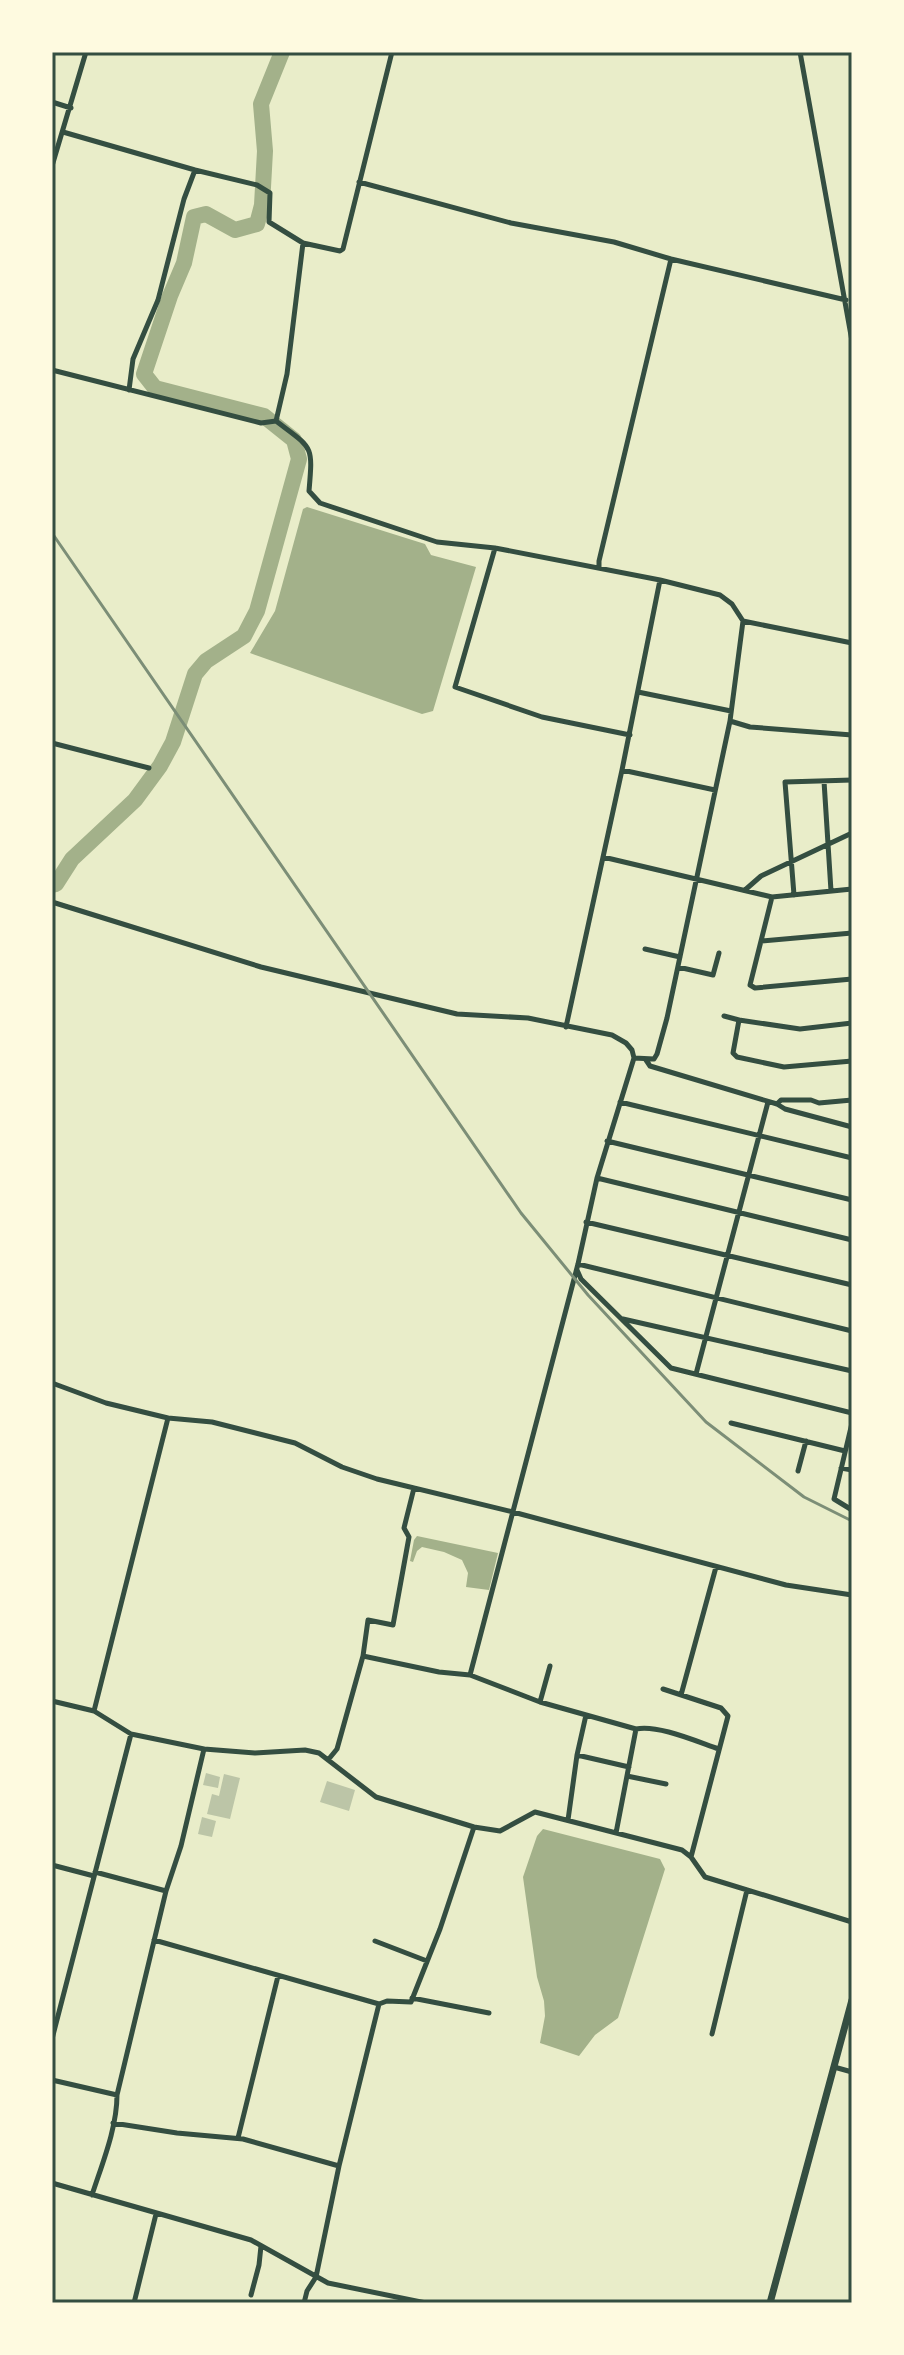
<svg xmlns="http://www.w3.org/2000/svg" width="904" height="2355" font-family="'PT Sans Narrow',sans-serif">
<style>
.water{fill:#a3b18a}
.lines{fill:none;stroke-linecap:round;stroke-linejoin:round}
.river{stroke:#a3b18a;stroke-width:16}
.building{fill:#bcc5a7}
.minor{stroke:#344e41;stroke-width:5}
.tertiary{stroke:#344e41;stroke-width:7}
.rail{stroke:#7c8e77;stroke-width:3}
.neatline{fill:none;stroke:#344e41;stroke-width:3}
</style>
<rect width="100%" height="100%" fill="#e9edc9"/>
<!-- water -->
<path class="water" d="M 307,507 L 425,544 L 431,555 L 476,567 L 433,711 L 422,714 L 250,653 L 275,611 L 303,509 Z
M 417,1536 L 498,1553 L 489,1590 L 466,1587 L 468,1573 L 462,1560 L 444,1552 L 422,1547 L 417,1551 L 413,1562 L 410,1561 L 414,1540 Z
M 543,1829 L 660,1859 L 665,1869 L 618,2018 L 595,2035 L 579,2056 L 540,2043 L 545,2016 L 544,2001 L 537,1977 L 523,1877 L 537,1836 Z"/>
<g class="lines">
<!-- river -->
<path class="river" d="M 52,885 L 56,884 L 72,859 L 135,800 L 160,766 L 173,742 L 195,674 L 206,661 L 244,636 L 257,611 L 299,459 L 294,440 L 264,416 L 155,388 L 144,374 L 170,296 L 184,263 L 194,217 L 206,214 L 235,230 L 257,224 L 262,205 L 265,151 L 261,104 L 282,52"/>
</g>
<!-- building -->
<path class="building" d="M 206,1773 L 220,1777 L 218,1788 L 203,1785 Z
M 224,1774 L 240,1778 L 230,1819 L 207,1814 L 212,1794 L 219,1796 Z
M 327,1781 L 355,1790 L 349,1811 L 320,1802 Z
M 202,1817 L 216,1821 L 212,1837 L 198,1834 Z"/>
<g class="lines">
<!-- minor -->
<path class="minor" d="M 800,52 L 852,341
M 52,102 L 71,108
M 63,132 L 195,170 L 257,185 L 270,193 L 269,222 L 303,243 L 340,251 L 343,249 L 392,52
M 52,166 L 86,52
M 359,182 L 511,223 L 614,242 L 671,259 L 846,300
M 52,370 L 261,423 L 276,421 C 313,449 313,444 309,491 L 320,503 L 437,542 L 495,548 L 660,580 L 720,595 L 732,604 L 743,621 L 730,721 L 667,1018 L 657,1054 L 654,1059 L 634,1058
M 129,390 L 133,359 L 158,300 L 184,199 L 195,170
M 276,421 L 287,374 L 303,243
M 495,548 L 455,687 L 542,717 L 630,735
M 599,568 L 599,561 L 671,259
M 743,621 L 852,643
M 638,692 L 731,711
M 730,721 L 750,727 L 852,735
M 52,743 L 149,768
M 622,770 L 715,790
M 824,781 L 831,891
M 603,857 L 772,897 L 852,889
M 745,890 L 761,876 L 852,833
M 794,895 L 785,782 L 852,780
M 772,897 L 750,985 L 755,988 L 852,979
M 52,902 L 261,967 L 457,1014 L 528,1018 L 612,1035 L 626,1043 L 632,1050 L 634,1058 L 597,1178 L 578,1264 L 470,1675
M 761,941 L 852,933
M 645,949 L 680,957
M 678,967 L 713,975 L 719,953
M 724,1016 L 739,1020
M 852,1023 L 800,1029 L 739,1020 L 733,1053 L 737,1057 L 784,1067 L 852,1061
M 566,1027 L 622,770 L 660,580
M 646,1060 L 650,1066 L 777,1104 L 785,1109 L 852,1127
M 620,1102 L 852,1158
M 777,1104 L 781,1100 L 811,1100 L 819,1103 L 852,1100
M 607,1141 L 852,1200
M 597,1178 L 852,1240
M 586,1222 L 852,1285
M 578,1264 L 852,1331
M 577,1270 L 581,1279 L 671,1368 L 852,1413
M 623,1319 L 852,1371
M 696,1374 L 768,1102
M 52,1383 L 106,1403 L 168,1418 L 212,1422 L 295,1443 L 342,1467 L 377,1479 L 513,1512 L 786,1585 L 852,1595
M 731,1423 L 845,1451
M 852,1423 L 834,1499 L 852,1510
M 841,1468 L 852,1470
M 798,1471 L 806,1441
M 363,1656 L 368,1620 L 393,1625 L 409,1537 L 404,1528 L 414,1488
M 663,1689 L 721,1708 L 728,1716 L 691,1857
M 681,1695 L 716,1567
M 52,1701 L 94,1711 L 131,1734 L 204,1749 L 255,1753 L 305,1750 L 319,1753 L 376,1797 L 474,1827 L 500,1831 L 535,1812 L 682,1850 L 691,1857 L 705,1877 L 852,1922
M 540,1702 L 550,1666
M 94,1711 L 168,1418
M 577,1755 L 629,1767
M 328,1760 L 337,1749 L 363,1656 L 439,1672 L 470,1675 L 540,1702 L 636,1729 C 657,1724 698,1742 719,1749
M 627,1776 L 666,1784
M 568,1820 L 577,1755 L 586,1715
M 616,1833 L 636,1729
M 52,1865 L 94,1876
M 95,1872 L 166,1891
M 154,1940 L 379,2004 L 387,2001 L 411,2002 L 440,1929 L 474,1827
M 375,1941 L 427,1961
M 412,1998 L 489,2013
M 712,2034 L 747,1890
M 52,2039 L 131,1734
M 834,2067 L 852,2072
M 52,2080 L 117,2095
M 113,2123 L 177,2133 L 243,2139 L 339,2166
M 238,2138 L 278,1976
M 52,2183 L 251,2240 L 328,2283 L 426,2303
M 92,2195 C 102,2164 117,2128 117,2095 L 166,1891 L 181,1846 L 204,1749
M 251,2295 L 259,2265 L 261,2246
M 134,2303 L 156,2214
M 304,2303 L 307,2291 L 316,2277 L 339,2166 L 379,2004"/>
<!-- tertiary -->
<path class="tertiary" d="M 770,2303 L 852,2000"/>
<!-- rail -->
<path class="rail" d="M 52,533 L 521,1213 L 588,1295 L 706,1422 L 804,1497 L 852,1521"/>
</g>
<!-- border -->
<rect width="904" height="2355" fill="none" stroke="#fefae0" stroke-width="108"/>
<rect x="54" y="54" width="796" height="2247" class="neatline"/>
</svg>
